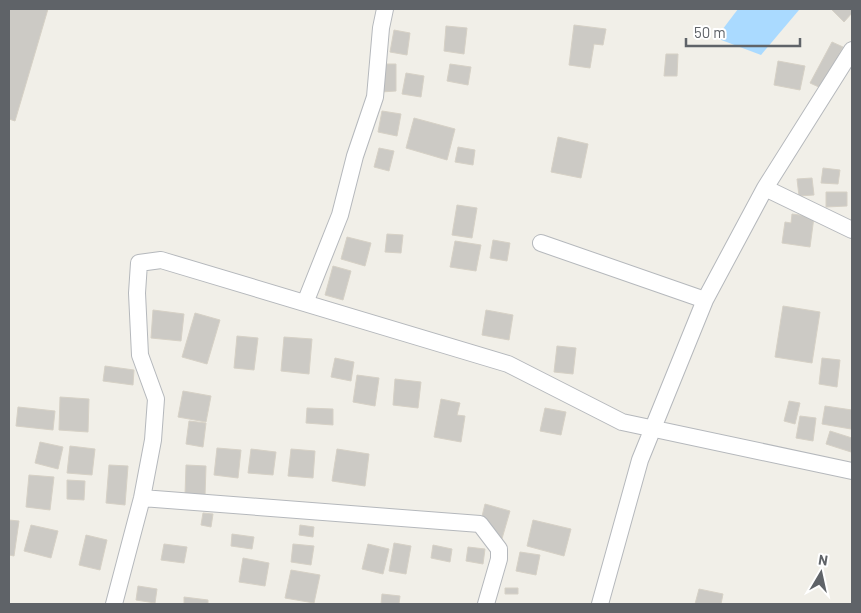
<svg xmlns="http://www.w3.org/2000/svg" width="861" height="613" viewBox="0 0 861 613" font-family="Barlow,sans-serif">
  <style>
    .water { fill: #aadaff }
    .building { fill: #cccac5; stroke: #d6d1c6 }
    .lines { fill: none; stroke-linecap: round; stroke-linejoin: round }
    .street-casing { stroke: #b5b8bc; stroke-width: 18 }
    .street { stroke: #fff; stroke-width: 16 }
  </style>
  <rect width="100%" height="100%" fill="#f1efe8"/>
  <path class="water" d="M 738,9 L 796,9 L 799,10 L 761,55 L 716,38 Z"/>
  <path class="building" d="M 9,9 L 48,9 L 15,121 L 9,119 Z
    M 831,9 L 852,9 L 852,13 L 844,22 Z
    M 574,25 L 606,29 L 603,45 L 594,44 L 590,68 L 569,65 Z
    M 446,26 L 467,28 L 464,54 L 444,51 Z
    M 394,30 L 410,33 L 407,55 L 390,52 Z
    M 832,42 L 843,47 L 821,88 L 810,83 Z
    M 666,54 L 678,54 L 677,76 L 664,76 Z
    M 778,61 L 805,66 L 800,90 L 774,85 Z
    M 381,64 L 396,64 L 396,91 L 381,92 Z
    M 450,64 L 471,67 L 468,85 L 447,81 Z
    M 406,73 L 424,76 L 421,97 L 402,94 Z
    M 382,111 L 401,114 L 397,136 L 378,132 Z
    M 414,118 L 455,129 L 447,160 L 406,148 Z
    M 558,137 L 588,144 L 581,178 L 551,172 Z
    M 458,147 L 475,150 L 473,165 L 455,162 Z
    M 379,148 L 394,151 L 389,171 L 374,167 Z
    M 823,168 L 840,170 L 838,184 L 821,183 Z
    M 812,178 L 814,195 L 799,196 L 797,179 Z
    M 826,192 L 847,192 L 847,206 L 826,207 Z
    M 457,205 L 477,208 L 472,238 L 452,235 Z
    M 792,214 L 814,217 L 810,247 L 782,243 L 785,222 L 791,223 Z
    M 387,234 L 403,235 L 401,253 L 385,252 Z
    M 347,237 L 371,243 L 365,266 L 341,259 Z
    M 493,240 L 510,243 L 507,261 L 490,258 Z
    M 455,241 L 481,245 L 476,271 L 450,267 Z
    M 333,266 L 351,271 L 343,300 L 325,295 Z
    M 783,306 L 820,312 L 812,363 L 775,357 Z
    M 153,310 L 184,314 L 181,341 L 151,338 Z
    M 486,310 L 513,315 L 509,340 L 482,335 Z
    M 195,313 L 220,320 L 207,364 L 182,357 Z
    M 237,336 L 258,338 L 254,370 L 234,368 Z
    M 284,337 L 312,339 L 309,374 L 281,371 Z
    M 557,346 L 576,348 L 573,374 L 554,372 Z
    M 335,358 L 354,362 L 351,381 L 331,377 Z
    M 822,358 L 840,360 L 837,387 L 819,384 Z
    M 105,366 L 134,370 L 133,385 L 103,381 Z
    M 357,375 L 379,378 L 375,406 L 353,402 Z
    M 395,379 L 421,382 L 418,408 L 393,405 Z
    M 183,391 L 211,396 L 206,422 L 178,417 Z
    M 60,397 L 89,399 L 88,432 L 59,430 Z
    M 441,399 L 460,403 L 457,415 L 465,416 L 461,442 L 434,437 Z
    M 789,401 L 800,403 L 795,424 L 784,421 Z
    M 825,406 L 852,410 L 851,429 L 822,424 Z
    M 18,407 L 55,411 L 53,430 L 16,426 Z
    M 307,408 L 333,409 L 333,425 L 306,423 Z
    M 545,408 L 566,412 L 561,435 L 540,431 Z
    M 800,416 L 816,418 L 813,441 L 796,438 Z
    M 189,421 L 206,423 L 203,447 L 186,444 Z
    M 830,431 L 852,438 L 851,452 L 826,444 Z
    M 40,442 L 63,447 L 58,469 L 35,463 Z
    M 70,446 L 95,449 L 92,475 L 67,473 Z
    M 217,448 L 241,450 L 238,478 L 214,475 Z
    M 251,449 L 276,452 L 273,475 L 248,473 Z
    M 291,449 L 315,451 L 313,478 L 288,476 Z
    M 337,449 L 369,454 L 365,486 L 332,481 Z
    M 109,465 L 128,466 L 125,505 L 106,503 Z
    M 186,465 L 206,466 L 205,496 L 185,495 Z
    M 29,475 L 54,477 L 50,510 L 26,507 Z
    M 67,480 L 85,481 L 84,500 L 67,499 Z
    M 485,504 L 510,511 L 499,549 L 478,533 Z
    M 203,513 L 213,514 L 211,527 L 201,525 Z
    M 9,520 L 19,521 L 14,556 L 9,555 Z
    M 533,520 L 571,529 L 564,556 L 527,546 Z
    M 31,525 L 58,531 L 51,558 L 24,551 Z
    M 300,525 L 314,527 L 313,537 L 299,535 Z
    M 232,534 L 254,537 L 252,549 L 231,546 Z
    M 86,535 L 107,540 L 100,570 L 79,565 Z
    M 394,543 L 411,546 L 406,574 L 389,571 Z
    M 164,544 L 187,547 L 184,563 L 161,560 Z
    M 293,544 L 314,546 L 311,565 L 291,562 Z
    M 368,544 L 389,549 L 383,574 L 362,569 Z
    M 433,545 L 452,549 L 450,562 L 431,558 Z
    M 468,547 L 485,549 L 483,564 L 466,561 Z
    M 520,552 L 540,555 L 536,575 L 516,571 Z
    M 243,558 L 269,563 L 265,586 L 239,582 Z
    M 291,570 L 320,575 L 314,603 L 285,598 Z
    M 138,586 L 157,589 L 155,603 L 136,600 Z
    M 505,588 L 518,588 L 518,594 L 505,594 Z
    M 699,589 L 723,594 L 721,604 L 695,604 Z
    M 382,594 L 400,596 L 399,604 L 381,604 Z
    M 184,597 L 208,600 L 208,604 L 184,604 Z"/>
  <g class="lines">
    <defs>
      <path id="street" d="M 765,188 L 852,230
        M 541,243 L 705,300
        M 305,303 L 340,215 L 355,156 L 375,97 L 381,28 L 385,9
        M 142,498 L 480,524 L 499,549 L 499,559 L 486,604
        M 114,604 L 142,498 L 153,440 L 156,399 L 140,355 L 137,293 L 139,263 L 161,260 L 508,364 L 622,422 L 852,471
        M 600,604 L 640,460 L 705,300 L 765,188 L 852,50"/>
    </defs>
    <use href="#street" class="street-casing"/>
    <use href="#street" class="street"/>
  </g>
  <rect width="861" height="613" fill="none" stroke="#5f6368" stroke-width="20"/>
  <g transform="translate(821 573) rotate(9)" stroke="#ffffff" stroke-width="4" paint-order="stroke">
  <path d="M0-4L9 19L0 12L-9 19Z" fill="#5f6368"/>
  <text y="-8" font-size="14" font-weight="bold" text-anchor="middle" fill="#5f6368">N</text>
  </g>
  <path d="M686 38v8h114v-8" fill="none" stroke="#5f6368" stroke-width="2.5"/>
  <text x="694" y="38" font-size="15" fill="#5f6368" stroke="#ffffff" stroke-width="4" paint-order="stroke">50 m</text>
</svg>
